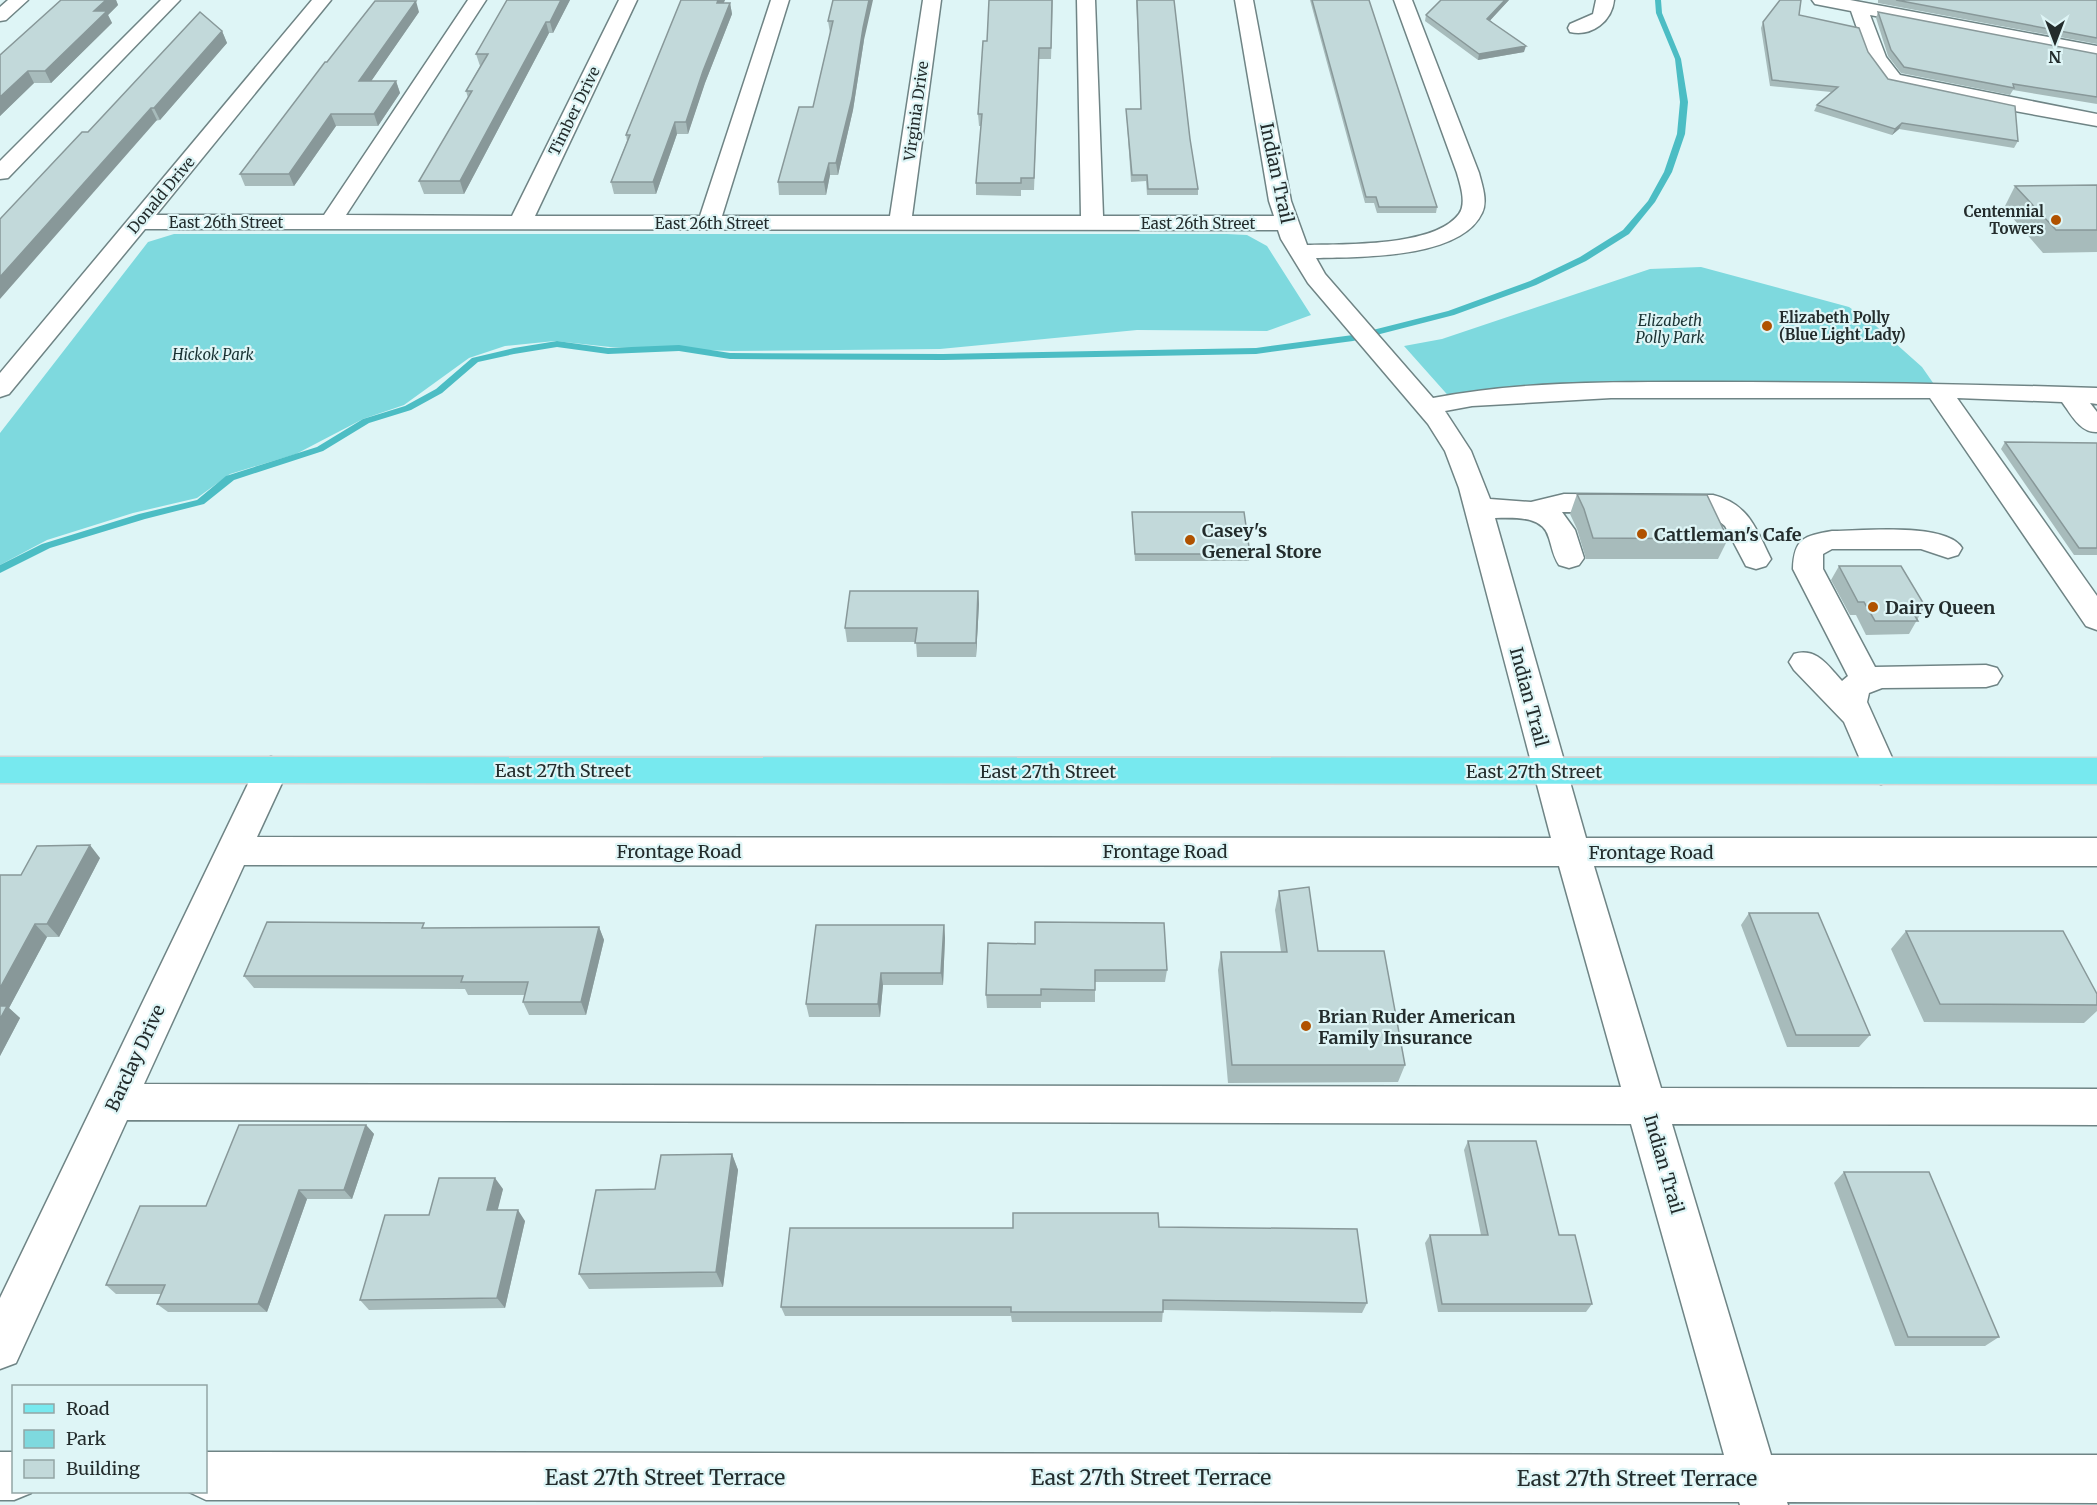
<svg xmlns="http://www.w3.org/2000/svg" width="2097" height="1505" viewBox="0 0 2097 1505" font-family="Merriweather,serif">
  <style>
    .green { fill: #7ed9de }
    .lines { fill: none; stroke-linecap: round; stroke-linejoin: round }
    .stream { fill: #4cbdc4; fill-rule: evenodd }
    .minor-casing { stroke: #6f8485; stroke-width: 3 }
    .major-casing { stroke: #d3d5d5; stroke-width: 3 }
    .minor { fill: #fff; fill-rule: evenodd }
    .major { fill: #77e9ef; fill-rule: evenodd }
    .wall { fill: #a7bbbb }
    .shaded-wall { fill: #889899 }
    .building { fill: #c2d9da; stroke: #889899; stroke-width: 1.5 }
    .poi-dot { fill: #b05200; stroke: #def5f6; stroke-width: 2 }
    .labels { text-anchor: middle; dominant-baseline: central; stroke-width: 4.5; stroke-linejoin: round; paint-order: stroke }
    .far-street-label { font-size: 15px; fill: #232c2c; stroke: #def5f6 }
    .far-poi-label { font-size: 15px; font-weight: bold; fill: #232c2c; stroke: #def5f6; text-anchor: end }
    .far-park-label { font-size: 15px; font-style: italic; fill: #193233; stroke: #def5f6 }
    .street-label { font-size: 18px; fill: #232c2c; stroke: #def5f6 }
    .poi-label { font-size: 18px; font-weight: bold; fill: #232c2c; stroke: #def5f6; text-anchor: start }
    .near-street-label { font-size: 21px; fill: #232c2c; stroke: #def5f6 }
  </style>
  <rect width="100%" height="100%" fill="#def5f6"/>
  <path class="green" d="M 174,234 L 1227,234 L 1247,235 L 1267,246 L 1311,315 L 1267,331 L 1137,330 L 940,349 L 732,351 L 610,347 L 555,341 L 505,346 L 469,358 L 404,405 L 363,419 L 296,454 L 230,474 L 197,498 L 133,513 L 47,540 L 0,565 L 0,433 L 148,242 Z
    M 1701,267 L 1849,307 L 1876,326 L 1922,367 L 1938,390 L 1453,401 L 1404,346 L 1442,339 L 1650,269 Z"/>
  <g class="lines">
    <path class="stream" d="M 1655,0 L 1661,0 L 1662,13 L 1681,59 L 1688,102 L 1685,134 L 1672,172 L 1655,202 L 1629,234 L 1586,261 L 1536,285 L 1454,315 L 1353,341 L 1256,354 L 943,360 L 730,359 L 679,351 L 608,354 L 557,347 L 514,354 L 478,362 L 442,393 L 411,410 L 369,423 L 323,451 L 234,480 L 204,504 L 145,519 L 50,548 L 0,573 L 0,565 L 42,544 L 139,514 L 197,500 L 226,476 L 317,447 L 363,419 L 405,406 L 436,389 L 472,358 L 514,348 L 557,341 L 608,348 L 679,345 L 730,353 L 943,354 L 1256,348 L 1353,335 L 1448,311 L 1530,281 L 1580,257 L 1623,230 L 1648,201 L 1664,172 L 1677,134 L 1680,102 L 1675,59 L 1656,13 Z"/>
    <defs>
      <path id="minor" d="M 8,0 L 28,0 L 6,20 L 0,21 L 0,7 Z
        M 161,0 L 180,0 L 8,178 L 0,179 L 0,161 Z
        M 312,0 L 331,0 L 156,215 L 324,215 L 468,0 L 486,0 L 346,215 L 512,216 L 619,0 L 637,0 L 535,216 L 700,216 L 771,0 L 789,0 L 722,216 L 890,216 L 923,0 L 941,0 L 912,216 L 1081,216 L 1077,0 L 1095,0 L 1103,216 L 1274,216 L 1269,201 L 1235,0 L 1253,0 L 1291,201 L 1307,245 C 1344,244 1435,247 1459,214 C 1467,203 1460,184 1457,173 L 1394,0 L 1412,0 L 1479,173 C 1482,185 1488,201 1482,213 C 1461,259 1359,257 1316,258 L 1325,274 L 1433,398 C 1526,380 1624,382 1719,382 C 1845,382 1971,384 2097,388 L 2097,404 L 2090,403 L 2097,412 L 2097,432 C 2080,433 2071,414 2062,402 L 1957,398 L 2097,596 L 2097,630 L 2086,626 L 1930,398 L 1611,398 L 1472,406 L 1445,411 L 1471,451 L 1490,499 L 1531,502 L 1564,494 L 1713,495 C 1749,504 1756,529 1771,559 L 1766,566 L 1756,569 L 1746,566 L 1725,526 L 1709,513 L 1564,512 L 1562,512 L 1575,530 L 1584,558 L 1579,565 L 1569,568 L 1559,565 C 1553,556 1552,547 1549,538 C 1543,515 1514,518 1495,518 L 1586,838 L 2097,838 L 2097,866 L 1594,866 L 1661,1088 L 2097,1089 L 2097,1125 L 1672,1124 L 1771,1455 L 2097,1455 L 2097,1503 L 1787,1502 L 1788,1505 L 1740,1505 L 1739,1502 L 206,1500 L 189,1492 L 206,1492 L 206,1452 L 1724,1455 L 1631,1124 L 127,1120 L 16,1363 L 0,1369 L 0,1298 L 259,761 L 271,757 L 283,761 L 288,770 L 257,837 L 1551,838 L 1459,488 L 1445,451 L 1428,424 L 1308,283 L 1281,239 L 1278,230 L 145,229 L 9,394 L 0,397 L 0,373 ZM 244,865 L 1559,866 L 1621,1087 L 144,1084 Z
        M 1596,0 L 1614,0 C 1612,21 1592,37 1570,32 L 1568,28 L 1570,24 L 1593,14 Z
        M 1812,0 L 1850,0 L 2097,46 L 2097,58 L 1870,15 L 1886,57 L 1900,75 L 2097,114 L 2097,126 L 1993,107 L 1886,83 L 1867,57 L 1851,11 L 1815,4 Z
        M 1832,531 C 1862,531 1946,522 1962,548 L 1958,555 L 1948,558 L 1921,549 L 1832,549 L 1823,554 L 1823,569 L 1875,667 L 1986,665 L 1997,668 L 2002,676 L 1997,684 L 1986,687 L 1882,688 L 1869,693 L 1867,702 L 1898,771 L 1893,780 L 1881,784 L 1869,780 L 1844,722 L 1794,670 L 1789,662 L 1794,654 C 1817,647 1828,666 1842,681 L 1848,676 L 1793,569 C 1794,538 1804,536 1832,531 Z
        M 0,1452 L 14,1452 L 14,1492 L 31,1493 L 14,1500 L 0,1500 Z"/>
      <path id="major" d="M 0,757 L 2097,758 L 2097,784 L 0,783 Z"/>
    </defs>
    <use href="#minor" class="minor-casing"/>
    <use href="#major" class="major-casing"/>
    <use href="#minor" class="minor"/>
    <use href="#major" class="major"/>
  </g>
  <path class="wall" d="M 61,0 L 116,0 L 118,5 L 108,15 L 112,23 L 51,83 L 34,83 L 0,116 L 0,55 Z
    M 507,0 L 570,0 L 553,33 L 549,33 L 464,194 L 424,194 L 419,181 L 468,98 L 466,91 L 480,66 L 476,54 Z
    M 681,0 L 725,0 L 723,3 L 730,3 L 732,14 L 705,83 L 688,134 L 677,134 L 656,194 L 614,194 L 611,182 L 627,141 L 626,135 Z
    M 833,0 L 864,40 L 853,110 L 838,175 L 830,175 L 826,195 L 779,195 L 778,182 L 813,107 L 830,33 L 828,21 Z
    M 989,0 L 1067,0 L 1053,0 L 1051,59 L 1039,59 L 1034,190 L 1021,190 L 1021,196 L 976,195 L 976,183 L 981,126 L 979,126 L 978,114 L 987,41 Z
    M 1136,0 L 1174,0 L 1190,139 L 1198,189 L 1198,195 L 1147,195 L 1146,181 L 1131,182 L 1126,109 L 1141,109 Z
    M 1310,0 L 1369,0 L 1437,207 L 1436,213 L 1377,213 L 1374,203 L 1365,203 Z
    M 1441,0 L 1509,0 L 1490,20 L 1524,52 L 1478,60 L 1425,21 L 1426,15 Z
    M 1878,0 L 2097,0 L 2097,44 L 1878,3 Z
    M 419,12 L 371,81 L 396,81 L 400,93 L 378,126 L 336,126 L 294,186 L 245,186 L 240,174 L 327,62 Z
    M 1878,12 L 2097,54 L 2097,104 L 2013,90 L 2010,95 L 1901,73 L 1888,56 L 1876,18 Z
    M 1799,15 L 1868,52 L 1888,79 L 2018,141 L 2014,148 L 1899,129 L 1892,135 L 1814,111 L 1817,105 L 1831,92 L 1770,86 L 1761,28 L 1763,22 Z
    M 222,31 L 227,43 L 160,120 L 88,132 Z
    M 2097,185 L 2097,252 L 2043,253 L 2004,208 L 2015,186 Z
    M 2005,442 L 2097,443 L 2097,555 L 2074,555 L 2001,449 Z
    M 1577,494 L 1728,539 L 1718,559 L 1586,559 L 1577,529 L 1570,514 Z
    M 1132,512 L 1250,554 L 1249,561 L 1135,561 Z
    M 1839,566 L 1925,606 L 1909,634 L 1866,635 L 1856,615 L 1850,615 L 1831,580 Z
    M 978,591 L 979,604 L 976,657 L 917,657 L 916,642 L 847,642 L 845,628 Z
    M 100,858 L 59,937 L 47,937 L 9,1008 L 20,1018 L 0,1056 L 0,875 L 21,875 Z
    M 1279,891 L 1318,951 L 1405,1065 L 1398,1082 L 1228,1083 L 1218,970 L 1221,952 L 1281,952 L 1275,910 Z
    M 1749,913 L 1870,1035 L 1859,1047 L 1787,1047 L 1741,925 Z
    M 944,925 L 945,938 L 943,985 L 883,985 L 880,1017 L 809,1017 L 806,1004 Z
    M 599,927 L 604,940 L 586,1015 L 529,1015 L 523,1002 L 525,995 L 468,995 L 465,989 L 254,988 L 244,976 L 427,928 Z
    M 1906,931 L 2097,994 L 2097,1011 L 2084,1023 L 1924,1022 L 1891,949 Z
    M 988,943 L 1167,970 L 1165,982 L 1095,982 L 1095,1002 L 1041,1002 L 1041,1008 L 987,1008 L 986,995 Z
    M 366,1125 L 374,1134 L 352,1199 L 307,1199 L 267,1312 L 168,1312 L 157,1304 L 161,1294 L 116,1294 L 106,1285 L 206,1206 Z
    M 1468,1141 L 1559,1235 L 1592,1304 L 1586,1312 L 1438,1312 L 1425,1243 L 1430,1235 L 1481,1235 L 1464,1150 Z
    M 732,1154 L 738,1170 L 723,1287 L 589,1289 L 579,1274 L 655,1189 Z
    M 1844,1172 L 1999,1337 L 1985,1346 L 1895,1346 L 1834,1183 Z
    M 503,1189 L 497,1210 L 525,1221 L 505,1308 L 369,1310 L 360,1300 L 429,1215 Z
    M 1159,1227 L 1367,1303 L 1362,1313 L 1163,1310 L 1162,1322 L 1012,1322 L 1011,1316 L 785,1316 L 781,1307 Z"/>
  <path class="shaded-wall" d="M 106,0 L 116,0 L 118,5 L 108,15 L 112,23 L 51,83 L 45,71 L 94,11 Z
    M 561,0 L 570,0 L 553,33 L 550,22 Z
    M 718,0 L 725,0 L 719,14 L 717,3 Z
    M 869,0 L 873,0 L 864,40 L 853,110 L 838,175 L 836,163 L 863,28 Z
    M 1505,0 L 1509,0 L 1486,25 L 1487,19 Z
    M 416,1 L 419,12 L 363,93 L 359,81 Z
    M 730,3 L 732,14 L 705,83 L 688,134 L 686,122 L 703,71 Z
    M 546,22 L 549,33 L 464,194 L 460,181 Z
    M 222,31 L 227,43 L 160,120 L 154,108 Z
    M 1526,46 L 1524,52 L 1478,60 L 1479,54 Z
    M 28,71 L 34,83 L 0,116 L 0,97 Z
    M 396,81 L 400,93 L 378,126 L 374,114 Z
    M 151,108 L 157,120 L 0,299 L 0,277 Z
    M 331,114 L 336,126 L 294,186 L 289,174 Z
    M 675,122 L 677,134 L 656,194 L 653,182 Z
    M 1902,123 L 1899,129 L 1892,135 L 1895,129 Z
    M 829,163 L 830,175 L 826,195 L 824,182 Z
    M 978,591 L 979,604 L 976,657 L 976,643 Z
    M 90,845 L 100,858 L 59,937 L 47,924 Z
    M 35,924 L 47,937 L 9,1008 L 20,1018 L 0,1056 L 0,988 Z
    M 944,925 L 945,938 L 943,985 L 941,973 Z
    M 599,927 L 604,940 L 586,1015 L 581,1002 Z
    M 881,973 L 883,985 L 880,1017 L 878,1004 Z
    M 366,1125 L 374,1134 L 352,1199 L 344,1190 Z
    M 732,1154 L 738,1170 L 723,1287 L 716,1272 Z
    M 495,1178 L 503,1189 L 495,1221 L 487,1210 Z
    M 299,1190 L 307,1199 L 267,1312 L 258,1304 Z
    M 518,1210 L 525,1221 L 505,1308 L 497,1298 Z"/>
  <path class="building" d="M 61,0 L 106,0 L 94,11 L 107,11 L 45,71 L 28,71 L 0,97 L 0,55 Z
    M 507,0 L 561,0 L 550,22 L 546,22 L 460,181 L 419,181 L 472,91 L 466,91 L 488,54 L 476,54 Z
    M 681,0 L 718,0 L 717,3 L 730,3 L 703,71 L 686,122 L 675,122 L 653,182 L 611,182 L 630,135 L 626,135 Z
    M 833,0 L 869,0 L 863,28 L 852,98 L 836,163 L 829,163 L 824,182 L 778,182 L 799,107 L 813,107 L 833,21 L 828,21 Z
    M 989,0 L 1052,0 L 1051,48 L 1039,48 L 1034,178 L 1021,178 L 1021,183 L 976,183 L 982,114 L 978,114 L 983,41 L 987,41 Z
    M 1137,0 L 1174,0 L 1190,139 L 1198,189 L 1148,189 L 1147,175 L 1132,175 L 1126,109 L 1141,109 Z
    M 1312,0 L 1369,0 L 1437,207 L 1379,207 L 1376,197 L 1366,197 Z
    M 1441,0 L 1505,0 L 1487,19 L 1526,46 L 1479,54 L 1426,15 Z
    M 1780,0 L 1801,0 L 1799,15 L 1859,28 L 1868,52 L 1888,79 L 2015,106 L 2018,141 L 1902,123 L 1895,129 L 1817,105 L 1838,87 L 1772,80 L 1763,22 Z
    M 1896,0 L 2097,0 L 2097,38 Z
    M 375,1 L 416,1 L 359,81 L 396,81 L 374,114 L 331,114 L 289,174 L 240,174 L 325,62 L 327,62 Z
    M 200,12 L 222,31 L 154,108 L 151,108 L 0,277 L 0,219 L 82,132 L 88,132 Z
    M 1878,12 L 2097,54 L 2097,97 L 2013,84 L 2014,88 L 1904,67 L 1891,50 Z
    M 2097,185 L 2097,230 L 2056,230 L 2015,186 Z
    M 2005,442 L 2097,443 L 2097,548 L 2079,548 Z
    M 1577,494 L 1707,495 L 1728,539 L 1593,538 L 1584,509 Z
    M 1132,512 L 1244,512 L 1250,554 L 1135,554 Z
    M 1839,566 L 1901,566 L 1925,606 L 1909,606 L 1918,621 L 1875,621 L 1864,602 L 1858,602 Z
    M 850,591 L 978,591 L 976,643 L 915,643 L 917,628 L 845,628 Z
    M 90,845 L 47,924 L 35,924 L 0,988 L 0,875 L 21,875 L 37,846 Z
    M 1309,887 L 1318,951 L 1384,951 L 1405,1065 L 1232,1065 L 1221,952 L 1287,952 L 1279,891 Z
    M 1749,913 L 1818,913 L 1870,1035 L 1796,1035 Z
    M 267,922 L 424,923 L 422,928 L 599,927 L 581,1002 L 523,1002 L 528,982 L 461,982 L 463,976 L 244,976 Z
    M 1035,922 L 1164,923 L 1167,970 L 1095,970 L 1095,990 L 1041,989 L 1041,995 L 986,995 L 988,943 L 1035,944 Z
    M 816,925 L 944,925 L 941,973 L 881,973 L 878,1004 L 806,1004 Z
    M 1906,931 L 2063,931 L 2097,994 L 2097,1005 L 1940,1004 Z
    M 0,1006 L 7,1006 L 0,1019 Z
    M 239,1125 L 366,1125 L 344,1190 L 299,1190 L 258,1304 L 157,1304 L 165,1285 L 106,1285 L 140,1206 L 206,1206 Z
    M 1468,1141 L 1536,1141 L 1559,1235 L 1575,1235 L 1592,1304 L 1442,1304 L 1430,1235 L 1488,1235 Z
    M 732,1154 L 716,1272 L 579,1274 L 596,1190 L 655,1189 L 661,1155 Z
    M 1844,1172 L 1929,1172 L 1999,1337 L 1908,1337 Z
    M 439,1178 L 495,1178 L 487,1210 L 518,1210 L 497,1298 L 360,1300 L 385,1215 L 429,1215 Z
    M 1013,1213 L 1158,1213 L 1159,1227 L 1357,1229 L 1367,1303 L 1163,1300 L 1163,1312 L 1011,1312 L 1011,1307 L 781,1307 L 790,1228 L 1013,1228 Z"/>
  <g class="poi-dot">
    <circle cx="2056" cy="220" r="6"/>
    <circle cx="1767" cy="326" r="6"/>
    <circle cx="1642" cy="534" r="6"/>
    <circle cx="1190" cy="540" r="6"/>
    <circle cx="1873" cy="607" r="6"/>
    <circle cx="1306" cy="1026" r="6"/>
  </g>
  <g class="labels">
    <g class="far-street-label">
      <text transform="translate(574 111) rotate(-64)">Timber Drive</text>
      <text transform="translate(916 111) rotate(-82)">Virginia Drive</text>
      <text transform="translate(161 195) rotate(-50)">Donald Drive</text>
      <text x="226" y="222">East 26th Street</text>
      <text x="712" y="223">East 26th Street</text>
      <text x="1198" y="223">East 26th Street</text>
    </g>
    <g class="far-poi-label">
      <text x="2044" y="211">Centennial<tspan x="2044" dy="17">Towers</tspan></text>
      <text x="1779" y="317" text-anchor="start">Elizabeth Polly<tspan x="1779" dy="17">(Blue Light Lady)</tspan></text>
    </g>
    <g class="far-park-label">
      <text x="1670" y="320">Elizabeth<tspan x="1670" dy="17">Polly Park</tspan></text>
      <text x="213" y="354">Hickok Park</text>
    </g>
    <g class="street-label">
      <text transform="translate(1277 173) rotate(78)">Indian Trail</text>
      <text transform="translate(1529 697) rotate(75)">Indian Trail</text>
      <text x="563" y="770">East 27th Street</text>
      <text x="1048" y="771">East 27th Street</text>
      <text x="1534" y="771">East 27th Street</text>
      <text x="679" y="851">Frontage Road</text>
      <text x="1165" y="851">Frontage Road</text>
      <text x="1651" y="852">Frontage Road</text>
      <text transform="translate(135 1058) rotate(-65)">Barclay Drive</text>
      <text transform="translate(1664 1164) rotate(74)">Indian Trail</text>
    </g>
    <g class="poi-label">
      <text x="1202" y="530">Casey's<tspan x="1202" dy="21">General Store</tspan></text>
      <text x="1654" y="534">Cattleman's Cafe</text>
      <text x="1885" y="607">Dairy Queen</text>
      <text x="1318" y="1016">Brian Ruder American<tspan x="1318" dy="21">Family Insurance</tspan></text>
    </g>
    <g class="near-street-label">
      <text x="665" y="1477">East 27th Street Terrace</text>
      <text x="1151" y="1477">East 27th Street Terrace</text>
      <text x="1637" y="1478">East 27th Street Terrace</text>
    </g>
  </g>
  <rect x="12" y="1385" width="195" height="108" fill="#def5f6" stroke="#93a5a5" stroke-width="1.5"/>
  <rect x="24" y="1404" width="30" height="9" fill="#77e9ef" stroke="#93a5a5" stroke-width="1.5"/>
  <text x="66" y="1415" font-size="18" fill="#232c2c">Road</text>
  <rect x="24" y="1430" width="30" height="18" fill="#7ed9de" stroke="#93a5a5" stroke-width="1.5"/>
  <text x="66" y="1445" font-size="18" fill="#232c2c">Park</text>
  <rect x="24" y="1460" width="30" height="18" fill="#c2d9da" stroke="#93a5a5" stroke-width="1.5"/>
  <text x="66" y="1475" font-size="18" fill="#232c2c">Building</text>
  <g transform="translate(2055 42) rotate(180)" stroke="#def5f6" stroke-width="4.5" paint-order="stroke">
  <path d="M0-4.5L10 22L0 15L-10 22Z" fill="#232c2c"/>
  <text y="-9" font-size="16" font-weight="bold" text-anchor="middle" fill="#232c2c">N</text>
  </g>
</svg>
